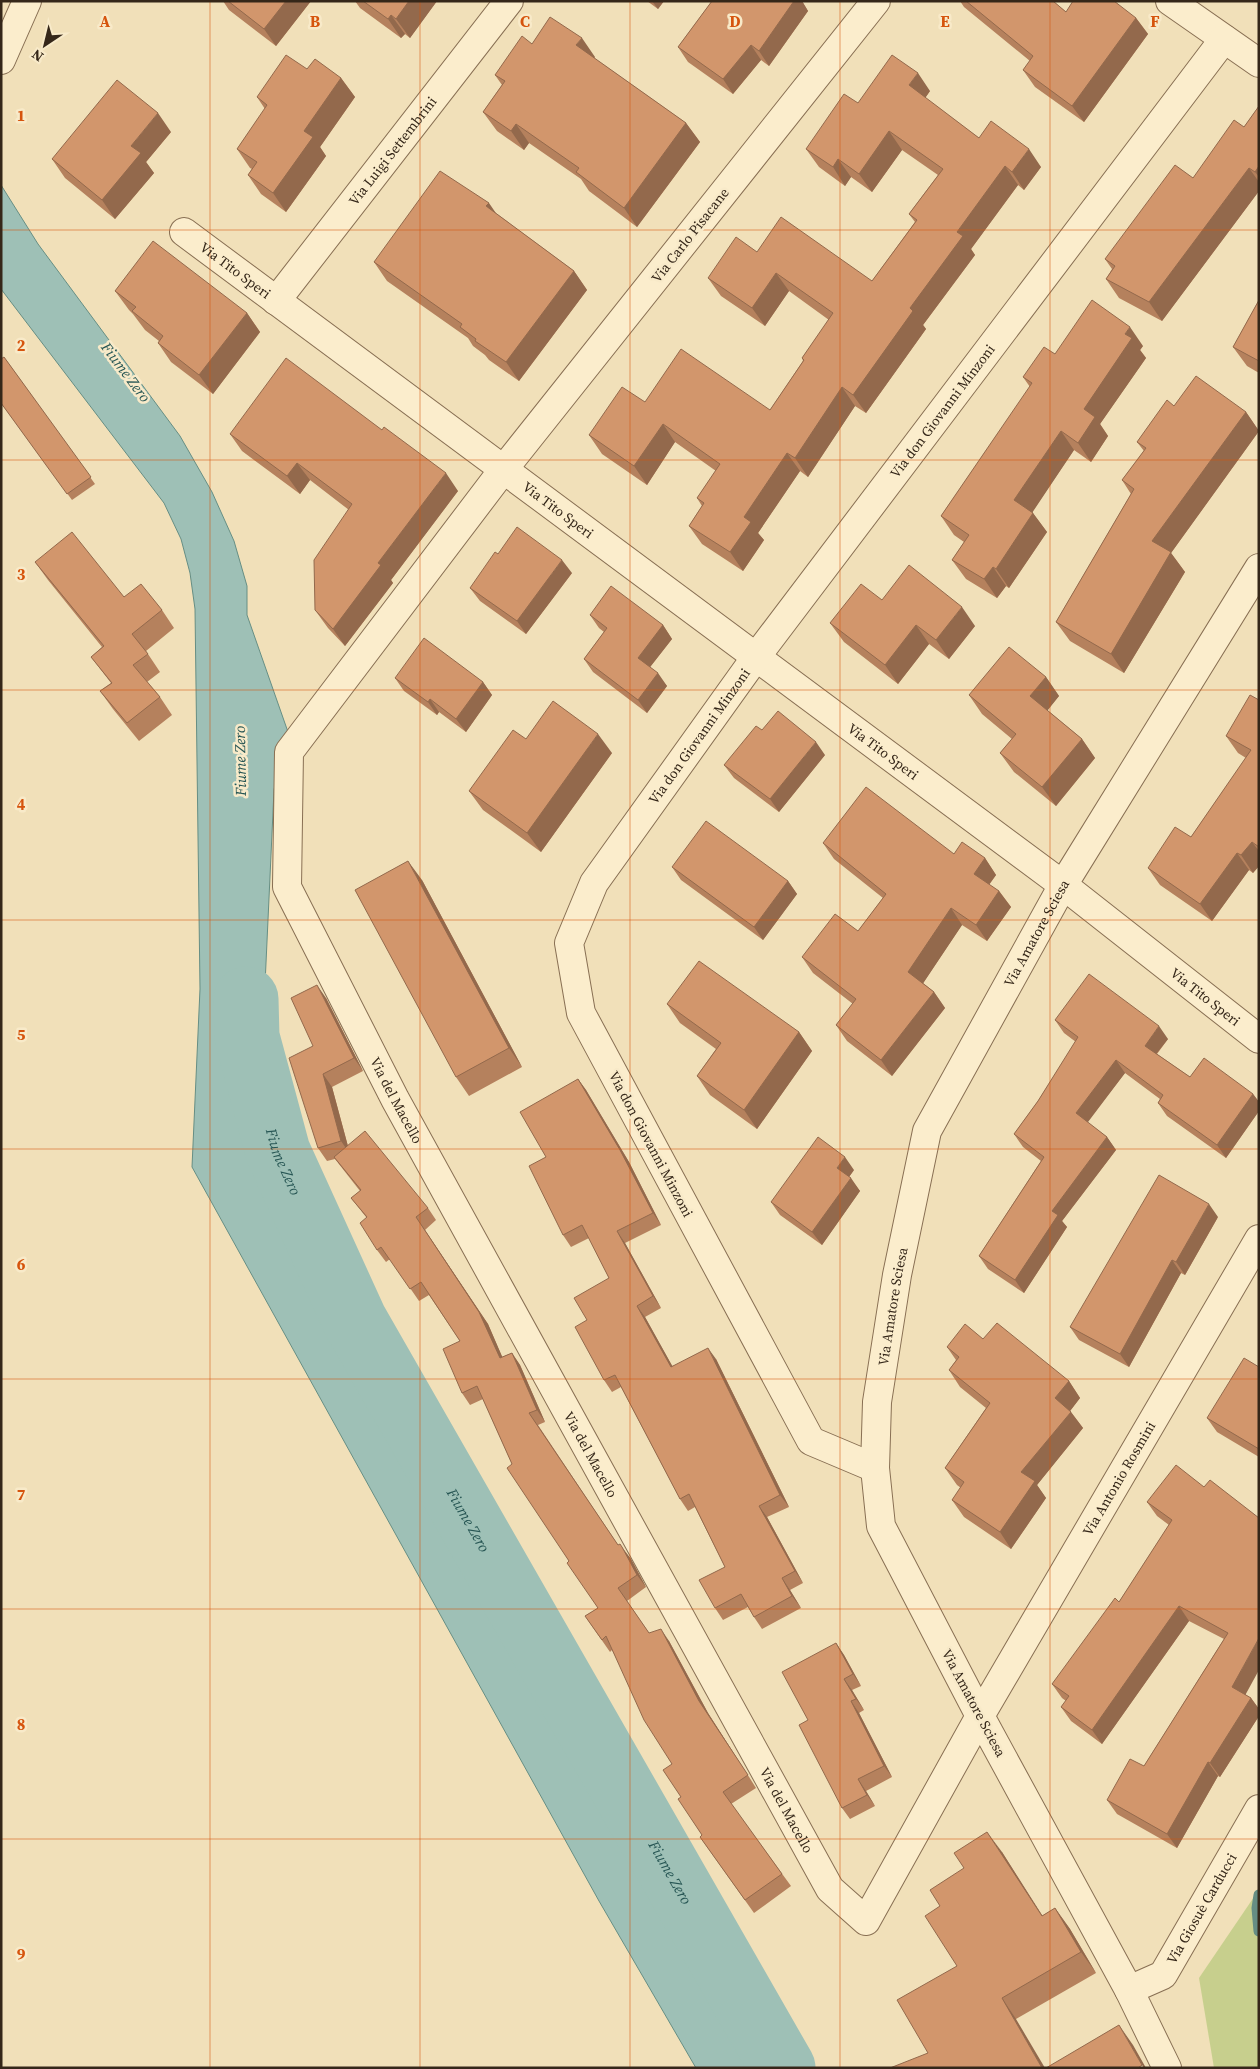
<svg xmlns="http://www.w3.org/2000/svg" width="1260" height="2069" viewBox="0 0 1260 2069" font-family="'Source Serif 4',serif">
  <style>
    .green { fill: #c7cf8d }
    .water { fill: #9ec0b6; stroke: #668e84 }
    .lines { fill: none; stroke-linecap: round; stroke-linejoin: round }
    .stream { stroke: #668e84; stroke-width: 11 }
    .river { stroke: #9ec0b6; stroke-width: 65 }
    .street-casing { stroke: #886f53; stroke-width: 30 }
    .street { stroke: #fbedcc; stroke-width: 28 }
    .wall { fill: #b5815d }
    .shaded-wall { fill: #93694c }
    .building { fill: #d2966c; stroke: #93694c }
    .grid { fill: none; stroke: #d6540d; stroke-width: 1; stroke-opacity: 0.55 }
    .labels { text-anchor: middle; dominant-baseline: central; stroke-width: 5; stroke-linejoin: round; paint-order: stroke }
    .street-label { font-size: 14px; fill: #352719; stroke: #f8eac9 }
    .water-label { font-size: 15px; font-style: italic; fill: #275654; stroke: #f8eac9 }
    .grid-label { font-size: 16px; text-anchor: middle; font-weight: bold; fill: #d6540d; stroke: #f8eac9; stroke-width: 5; stroke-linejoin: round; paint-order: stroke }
  </style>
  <rect width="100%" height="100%" fill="#f1e0b9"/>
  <path class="green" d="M 1256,1894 L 1259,1896 L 1259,2068 L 1214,2068 L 1199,1978 Z"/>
  <path class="water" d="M 1,185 L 38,244 L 180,436 L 212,492 L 234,541 L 247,586 L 247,615 L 288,732 L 283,745 L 274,790 L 258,1136 L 623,1805 L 785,2068 L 696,2068 L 599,1901 L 192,1167 L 200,989 L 195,609 L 190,573 L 181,539 L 164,503 L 1,289 Z"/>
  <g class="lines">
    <path class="stream" d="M 1259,1895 L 1257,1908 L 1259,1931"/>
    <path class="river" id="s1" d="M 246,999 L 247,1037 L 278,1152 L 355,1321 L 783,2068"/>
    <defs>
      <g id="street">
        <path id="s2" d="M 876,1 L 503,470 L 289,752 L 287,887 L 395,1099 L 830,1889 L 866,1921 L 980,1716 L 1259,1239"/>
        <path d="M 1170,1 L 1259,63"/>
        <path d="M 1,60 L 27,1"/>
        <path id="s3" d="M 184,232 L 1063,885 L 1259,1039"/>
        <path id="s4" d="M 276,301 L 509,1"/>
        <path id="s5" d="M 875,1468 L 811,1441 L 581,1013 L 569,943 L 594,883 L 756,657 L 1224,39"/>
        <path id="s6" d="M 1129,1990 L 1163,1975 L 1259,1809"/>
        <path id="s7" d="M 1167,2068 L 1129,1990 L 980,1716 L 881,1526 L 875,1468 L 877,1402 L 897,1275 L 927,1131 L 1063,885 L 1259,568"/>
      </g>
    </defs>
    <use href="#street" class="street-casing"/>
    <use href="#street" class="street"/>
  </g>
  <path class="wall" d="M 223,1 L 311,1 L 276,46 L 229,10 Z
    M 355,1 L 437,1 L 410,38 L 405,34 L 401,38 L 360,8 Z
    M 647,1 L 664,1 L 658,9 Z
    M 712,1 L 802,1 L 808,11 L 769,66 L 761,60 L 733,94 L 688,62 L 678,47 Z
    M 960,1 L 1053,1 L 1066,12 L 1136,18 L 1148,34 L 1084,122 L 1035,87 L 1023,70 L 1030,61 L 964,7 Z
    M 532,44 L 595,57 L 594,58 L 686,123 L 700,142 L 637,227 L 589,191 L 581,179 L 529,143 L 524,150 L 497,131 L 483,112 L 502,85 L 495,75 Z
    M 307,69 L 341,78 L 355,97 L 320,147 L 326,156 L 286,212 L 261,194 L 248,175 L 252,169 L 250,168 L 237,149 L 265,109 L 257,97 Z
    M 930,91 L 925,98 L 979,138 L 1041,167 L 1024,190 L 1018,185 L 971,249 L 975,255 L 923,325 L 926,329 L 866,413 L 855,406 L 808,477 L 800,471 L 758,533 L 764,540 L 743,571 L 702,544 L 689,526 L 702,506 L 697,498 L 716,471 L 675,442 L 647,485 L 602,454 L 589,435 L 645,402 L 770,410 L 803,361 L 802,358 L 829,320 L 789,291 L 765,326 L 721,296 L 708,278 L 757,252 L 872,281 L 915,222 L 909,214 L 938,175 L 902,150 L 872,192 L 851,177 L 845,186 L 819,167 L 806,149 L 858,103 Z
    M 1259,106 L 1259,191 L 1162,321 L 1119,298 L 1106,279 L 1112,269 L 1105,259 L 1193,178 L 1244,127 Z
    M 171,132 L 146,162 L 154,173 L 115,219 L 65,178 L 52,159 Z
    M 497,214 L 574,271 L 587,290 L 519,381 L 489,360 L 485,355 L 473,346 L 468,338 L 387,281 L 374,262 Z
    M 115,291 L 247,313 L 260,332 L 213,394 L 171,362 L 158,343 L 159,341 L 145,330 L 133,314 L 129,310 Z
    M 1259,300 L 1259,373 L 1247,366 L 1233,347 Z
    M 1143,346 L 1140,350 L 1146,358 L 1100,424 L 1108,436 L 1091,462 L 1074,450 L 1032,512 L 1047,532 L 1009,588 L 1006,586 L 997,598 L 966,579 L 952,560 L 964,542 L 954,535 L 941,516 L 1030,387 L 1023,377 L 1055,354 Z
    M 4,357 L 95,484 L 72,500 L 1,403 Z
    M 1174,406 L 1246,412 L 1259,431 L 1171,553 L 1185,572 L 1124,673 L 1070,641 L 1056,622 L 1131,494 L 1122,480 L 1144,451 L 1137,442 Z
    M 230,434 L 458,491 L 391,580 L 393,583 L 345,646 L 328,628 L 315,610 L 349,510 L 310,480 L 300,494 L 242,451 Z
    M 35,562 L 124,597 L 162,610 L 174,628 L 146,651 L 160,672 L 147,682 L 160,697 L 172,715 L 139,741 L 113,709 L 100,691 L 111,683 L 91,657 L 102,647 L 48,580 Z
    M 572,573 L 526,634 L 480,601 L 470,588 Z
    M 882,600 L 975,626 L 949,659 L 929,644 L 898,684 L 844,642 L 830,623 Z
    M 590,615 L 663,625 L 672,639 L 650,667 L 667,686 L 647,713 L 593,672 L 584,659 L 604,632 L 599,628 Z
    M 1046,677 L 1059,696 L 1047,710 L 1082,739 L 1095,758 L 1056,806 L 1014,772 L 1000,753 L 1012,739 L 982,714 L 969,695 Z
    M 395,678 L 483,682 L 492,695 L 466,732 L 439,712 L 437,715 L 404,691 Z
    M 1259,700 L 1259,866 L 1253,873 L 1249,870 L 1212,921 L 1160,885 L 1148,868 L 1191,837 L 1246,758 L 1238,753 L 1226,736 Z
    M 526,739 L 612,753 L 541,852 L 483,810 L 469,791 Z
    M 825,755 L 779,812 L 734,778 L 724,765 Z
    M 823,843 L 954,854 L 985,858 L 996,875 L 989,885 L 999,891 L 1011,907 L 987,941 L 962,925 L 923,983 L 934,992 L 945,1008 L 892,1076 L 847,1041 L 836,1025 L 853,1004 L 813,973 L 802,957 L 858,931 L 883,898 L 834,859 Z
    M 672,867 L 788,881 L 797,894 L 763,940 L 681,880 Z
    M 422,880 L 522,1067 L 469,1096 L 456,1077 Z
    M 326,998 L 363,1071 L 332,1087 L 348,1146 L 428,1208 L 436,1220 L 425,1230 L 488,1324 L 502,1357 L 512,1353 L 520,1365 L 545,1422 L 538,1425 L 618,1545 L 631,1559 L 646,1587 L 627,1601 L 649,1633 L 669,1641 L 708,1713 L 756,1788 L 731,1804 L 791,1886 L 754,1913 L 700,1837 L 702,1835 L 681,1797 L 672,1764 L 612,1650 L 610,1652 L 585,1616 L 598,1608 L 569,1561 L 512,1464 L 483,1399 L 470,1405 L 462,1393 L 460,1341 L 429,1295 L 419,1301 L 390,1259 L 386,1262 L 377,1250 L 366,1217 L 351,1198 L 360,1191 L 335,1159 L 327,1161 L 318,1148 L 313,1046 Z
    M 667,1004 L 799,1032 L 812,1051 L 757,1129 L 710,1095 L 697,1076 L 716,1049 L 680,1023 Z
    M 1055,1020 L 1168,1039 L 1157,1054 L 1190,1077 L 1253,1094 L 1259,1102 L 1259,1111 L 1226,1158 L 1167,1116 L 1158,1103 L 1160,1099 L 1125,1073 L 1087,1122 L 1107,1137 L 1116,1150 L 1062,1221 L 1067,1227 L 1024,1293 L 988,1269 L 979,1256 L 1041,1161 L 1023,1147 L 1014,1134 L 1038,1101 L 1076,1042 L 1064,1033 Z
    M 578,1079 L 586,1090 L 629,1162 L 661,1225 L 625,1243 L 661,1308 L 645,1317 L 672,1366 L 716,1359 L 789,1507 L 767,1517 L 803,1583 L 790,1590 L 801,1608 L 762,1629 L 754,1617 L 748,1607 L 723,1620 L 715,1608 L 725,1567 L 695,1507 L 688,1511 L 680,1499 L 621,1387 L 612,1392 L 604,1380 L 587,1320 L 609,1278 L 589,1238 L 571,1247 L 563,1235 L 546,1157 Z
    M 854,1170 L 849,1177 L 860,1191 L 822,1245 L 780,1215 L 771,1202 Z
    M 1218,1217 L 1185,1275 L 1181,1273 L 1129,1367 L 1079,1340 L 1070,1327 Z
    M 983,1339 L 1069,1381 L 1080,1398 L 1070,1411 L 1083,1428 L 1037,1485 L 1046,1498 L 1011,1549 L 964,1517 L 952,1500 L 961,1488 L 957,1485 L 945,1468 L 986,1408 L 960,1387 L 949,1370 L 956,1360 L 947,1347 Z
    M 1259,1367 L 1259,1457 L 1217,1432 L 1207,1418 Z
    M 1204,1487 L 1246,1695 L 1251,1698 L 1259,1709 L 1259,1716 L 1220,1777 L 1218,1776 L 1177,1848 L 1117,1814 L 1107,1800 L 1144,1766 L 1224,1639 L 1189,1621 L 1102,1744 L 1071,1721 L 1061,1707 L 1066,1701 L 1062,1698 L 1052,1684 L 1119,1602 L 1169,1525 L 1157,1516 L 1147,1502 Z
    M 836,1643 L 844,1655 L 861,1686 L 852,1690 L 864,1710 L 859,1713 L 892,1777 L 866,1791 L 875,1806 L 850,1819 L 842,1808 L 808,1720 Z
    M 1002,1852 L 1042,1916 L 1055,1908 L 1070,1929 L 1096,1973 L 1016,2019 L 928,2053 L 957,1966 L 940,1906 Z"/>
  <path class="shaded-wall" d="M 286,1 L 311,1 L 276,46 L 264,29 Z
    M 409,1 L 437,1 L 410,38 L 396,19 Z
    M 652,1 L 664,1 L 658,9 Z
    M 794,1 L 802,1 L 808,11 L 769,66 L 759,51 Z
    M 391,15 L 405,34 L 401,38 L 388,19 Z
    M 1136,18 L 1148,34 L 1084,122 L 1072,106 Z
    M 582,38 L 595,57 L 590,64 L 576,45 Z
    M 751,45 L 761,60 L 733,94 L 723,79 Z
    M 918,73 L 930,91 L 921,104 L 909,85 Z
    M 341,78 L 355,97 L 320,147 L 326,156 L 286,212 L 273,193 L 304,131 Z
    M 158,113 L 171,132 L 146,162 L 154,173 L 115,219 L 102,200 L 131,146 Z
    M 686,123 L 700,142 L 637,227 L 624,208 Z
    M 516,124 L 529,143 L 524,150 L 511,131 Z
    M 889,131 L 902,150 L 872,192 L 859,174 Z
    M 1029,149 L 1041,167 L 1024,190 L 1012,172 Z
    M 838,159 L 851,177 L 845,186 L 833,167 Z
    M 1005,166 L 1018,185 L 971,249 L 975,255 L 923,325 L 926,329 L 866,413 L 853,395 L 910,308 L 957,232 Z
    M 1259,166 L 1259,177 L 1255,172 Z
    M 1249,168 L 1259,182 L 1259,191 L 1162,321 L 1149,302 Z
    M 489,203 L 502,222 L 486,206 Z
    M 574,271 L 587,290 L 519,381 L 506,362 Z
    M 776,273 L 789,291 L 765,326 L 752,308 Z
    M 247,313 L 260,332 L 213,394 L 199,375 Z
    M 1130,327 L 1143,346 L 1140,350 L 1146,358 L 1100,424 L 1108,436 L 1091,462 L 1078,443 L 1084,409 L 1125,334 Z
    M 842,387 L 855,406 L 808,477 L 795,458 Z
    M 1246,412 L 1259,431 L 1171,553 L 1185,572 L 1124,673 L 1111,654 L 1152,541 Z
    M 663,424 L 675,442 L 647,485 L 634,466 Z
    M 1061,431 L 1074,450 L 1028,519 L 1014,500 Z
    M 787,453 L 800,471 L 758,533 L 764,540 L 743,571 L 730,552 L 744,517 Z
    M 297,463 L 310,480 L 300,494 L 287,476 Z
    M 446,473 L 458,491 L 391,580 L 393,583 L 345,646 L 333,629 L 378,563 Z
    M 1033,513 L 1047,532 L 1009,588 L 996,569 Z
    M 562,560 L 572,573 L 526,634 L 517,621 Z
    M 993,567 L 1006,586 L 997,598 L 984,579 Z
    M 962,607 L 975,626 L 949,659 L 936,640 Z
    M 663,625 L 672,639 L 647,671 L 638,658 Z
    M 916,625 L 929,644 L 898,684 L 885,665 Z
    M 658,673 L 667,686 L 647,713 L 638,700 Z
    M 1046,677 L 1059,696 L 1044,715 L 1030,696 Z
    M 483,682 L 492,695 L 466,732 L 456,719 Z
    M 430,699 L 439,712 L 437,715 L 428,702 Z
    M 598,734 L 612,753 L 541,852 L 527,833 Z
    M 1082,739 L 1095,758 L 1056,806 L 1042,787 Z
    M 816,742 L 825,755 L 779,812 L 770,799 Z
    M 1252,842 L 1259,851 L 1259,866 L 1253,873 L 1241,855 Z
    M 1237,853 L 1249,870 L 1212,921 L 1200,904 Z
    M 985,858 L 996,875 L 985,890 L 974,874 Z
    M 408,861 L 422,880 L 522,1067 L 509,1048 Z
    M 788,881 L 797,894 L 763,940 L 754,927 Z
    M 999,891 L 1011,907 L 987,941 L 976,925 Z
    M 951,908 L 962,925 L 920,988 L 908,972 Z
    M 317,985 L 326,998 L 363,1071 L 354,1058 Z
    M 934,992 L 945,1008 L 892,1076 L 881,1060 Z
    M 1159,1026 L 1168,1039 L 1153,1058 L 1145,1046 Z
    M 799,1032 L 812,1051 L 757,1129 L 744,1110 Z
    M 1116,1060 L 1125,1073 L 1085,1126 L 1076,1113 Z
    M 323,1074 L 332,1087 L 350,1154 L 341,1141 Z
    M 578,1079 L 586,1090 L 629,1162 L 661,1225 L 653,1213 Z
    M 1253,1094 L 1259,1102 L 1259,1111 L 1226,1158 L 1217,1145 Z
    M 1107,1137 L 1116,1150 L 1062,1221 L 1067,1227 L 1024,1293 L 1015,1280 L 1052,1211 Z
    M 845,1157 L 854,1170 L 846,1181 L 837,1168 Z
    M 851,1178 L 860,1191 L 822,1245 L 812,1232 Z
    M 1209,1204 L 1218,1217 L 1185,1275 L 1176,1262 Z
    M 416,1217 L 488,1324 L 508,1370 L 500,1358 Z
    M 617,1231 L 625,1243 L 661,1308 L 653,1296 Z
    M 1172,1260 L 1181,1273 L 1129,1367 L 1120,1354 Z
    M 637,1306 L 645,1317 L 679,1378 L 671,1367 Z
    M 708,1348 L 716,1359 L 789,1507 L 780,1495 Z
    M 512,1353 L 520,1365 L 545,1422 L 537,1410 Z
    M 1069,1381 L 1080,1398 L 1067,1415 L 1055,1398 Z
    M 1071,1412 L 1083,1428 L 1037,1485 L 1046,1498 L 1011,1549 L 1000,1532 L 1021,1472 Z
    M 759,1506 L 767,1517 L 803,1583 L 795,1571 Z
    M 622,1547 L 631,1559 L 646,1587 L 637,1575 Z
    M 782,1578 L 790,1590 L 801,1608 L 792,1596 Z
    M 1179,1606 L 1189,1621 L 1102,1744 L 1092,1730 Z
    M 661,1629 L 669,1641 L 708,1713 L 756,1788 L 699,1701 Z
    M 1259,1638 L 1259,1670 L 1242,1701 L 1232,1687 Z
    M 836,1643 L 844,1655 L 861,1686 L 853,1674 Z
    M 844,1679 L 852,1690 L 864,1710 L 856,1699 Z
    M 1251,1698 L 1259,1709 L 1259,1716 L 1220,1777 L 1210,1763 Z
    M 851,1701 L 859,1713 L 892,1777 L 884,1766 Z
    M 1208,1762 L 1218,1776 L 1177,1848 L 1167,1834 Z
    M 858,1779 L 866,1791 L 875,1806 L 867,1795 Z
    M 987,1832 L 1002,1852 L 1056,1937 L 1042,1916 Z
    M 1055,1908 L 1070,1929 L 1096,1973 L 1081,1952 Z
    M 1002,1998 L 1016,2019 L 1045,2068 L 1042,2068 Z
    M 1119,2025 L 1133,2045 L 1146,2068 L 1144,2068 L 1142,2065 Z"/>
  <path class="building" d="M 228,1 L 286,1 L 264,29 Z
    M 363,1 L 409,1 L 396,19 L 391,15 L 388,19 Z
    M 712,1 L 794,1 L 759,51 L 751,45 L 723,79 L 678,47 Z
    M 966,1 L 1053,1 L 1066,12 L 1073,1 L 1114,1 L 1136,18 L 1072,106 L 1023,70 L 1033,56 Z
    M 550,17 L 582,38 L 576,45 L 686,123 L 624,208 L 576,172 L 579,168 L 516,124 L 511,131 L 483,112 L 505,81 L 495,75 L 522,36 L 532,44 Z
    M 286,55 L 307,69 L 315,59 L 341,78 L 304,131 L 313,137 L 273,193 L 248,175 L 257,162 L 237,149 L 267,105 L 257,97 Z
    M 892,55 L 918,73 L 909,85 L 979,138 L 991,121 L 1029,149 L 1012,172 L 1005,166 L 957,232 L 963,236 L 910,308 L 913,311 L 853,395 L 842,387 L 795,458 L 787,453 L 744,517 L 751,522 L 730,552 L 689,526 L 704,503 L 697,498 L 720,464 L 663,424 L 634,466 L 589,435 L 622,387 L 645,402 L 681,349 L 770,410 L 804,360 L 802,358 L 833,313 L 776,273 L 752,308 L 708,278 L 736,237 L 757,252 L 781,217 L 872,281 L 917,220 L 909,214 L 943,169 L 889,131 L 859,174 L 838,159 L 833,167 L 806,149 L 844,94 L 858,103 Z
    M 117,80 L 158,113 L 131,146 L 141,153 L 102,200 L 52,159 Z
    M 1259,106 L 1259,166 L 1255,172 L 1249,168 L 1149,302 L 1106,279 L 1115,266 L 1105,259 L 1175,165 L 1193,178 L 1234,120 L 1244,127 Z
    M 440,171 L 489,203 L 486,206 L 574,271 L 506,362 L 475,341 L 476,339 L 460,327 L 462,324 L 374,262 Z
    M 153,241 L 247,313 L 199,375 L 158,343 L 163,336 L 132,311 L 136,307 L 115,291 Z
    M 1092,300 L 1130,327 L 1125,334 L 1132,338 L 1084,409 L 1095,417 L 1078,443 L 1061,431 L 1014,500 L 1033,513 L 996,569 L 993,567 L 984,579 L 952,560 L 969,535 L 941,516 L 1032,383 L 1023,377 L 1044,347 L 1055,354 Z
    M 1259,300 L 1259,361 L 1233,347 Z
    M 4,357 L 91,477 L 67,494 L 1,403 L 1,359 Z
    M 286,358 L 382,430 L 384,427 L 446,473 L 378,563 L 381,565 L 333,629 L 315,610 L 314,560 L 352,504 L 297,463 L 287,476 L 230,434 Z
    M 1196,376 L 1246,412 L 1152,541 L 1171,552 L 1111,654 L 1056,622 L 1134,489 L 1122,480 L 1146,448 L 1137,442 L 1167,400 L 1174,406 Z
    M 517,527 L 562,560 L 517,621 L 470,588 L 495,552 L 498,554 Z
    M 72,532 L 124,597 L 141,584 L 162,610 L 132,634 L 148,654 L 133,665 L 160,697 L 127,723 L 100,691 L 112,683 L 91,657 L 104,646 L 35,562 Z
    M 909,565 L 962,607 L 936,640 L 916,625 L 885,665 L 830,623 L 861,584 L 882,600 Z
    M 611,586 L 663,625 L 638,658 L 658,673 L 638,700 L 584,659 L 607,628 L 590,615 Z
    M 424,638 L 483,682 L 456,719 L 430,699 L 428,702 L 395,678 Z
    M 1009,647 L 1046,677 L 1030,696 L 1082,739 L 1042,787 L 1000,753 L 1016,734 L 969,695 Z
    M 1250,695 L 1259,700 L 1259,847 L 1252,842 L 1241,855 L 1237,853 L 1200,904 L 1148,868 L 1175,827 L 1191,837 L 1251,750 L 1226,736 Z
    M 553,701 L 598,734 L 527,833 L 469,791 L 513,730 L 526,739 Z
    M 778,711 L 816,742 L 770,799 L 724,765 L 756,726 L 762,730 Z
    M 866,787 L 954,854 L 962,842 L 985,858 L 974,874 L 999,891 L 976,925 L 951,908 L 908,972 L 934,992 L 881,1060 L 836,1025 L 856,999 L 802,957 L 835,914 L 858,931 L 886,894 L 823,843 Z
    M 706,821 L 788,881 L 754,927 L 672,867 Z
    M 408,861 L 509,1048 L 456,1077 L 355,890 Z
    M 699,961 L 799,1032 L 744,1110 L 697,1076 L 721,1043 L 667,1004 Z
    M 1089,974 L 1159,1026 L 1145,1046 L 1190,1077 L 1204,1058 L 1253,1094 L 1217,1145 L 1158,1103 L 1163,1095 L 1116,1060 L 1076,1113 L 1107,1137 L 1052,1211 L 1058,1215 L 1015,1280 L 979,1256 L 1044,1157 L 1014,1134 L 1038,1101 L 1078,1037 L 1055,1020 Z
    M 317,985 L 354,1058 L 323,1074 L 341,1141 L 318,1148 L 289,1058 L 313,1046 L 291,998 Z
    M 578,1079 L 620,1150 L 653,1213 L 617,1231 L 653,1296 L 637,1306 L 671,1367 L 708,1348 L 780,1495 L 759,1506 L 795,1571 L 782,1578 L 792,1596 L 754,1617 L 741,1594 L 715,1608 L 699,1580 L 725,1567 L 689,1494 L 680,1499 L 615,1375 L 604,1380 L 575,1327 L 587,1320 L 574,1298 L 609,1278 L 582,1225 L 563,1235 L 529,1166 L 546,1157 L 520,1112 Z
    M 365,1131 L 428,1208 L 416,1217 L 479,1312 L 500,1358 L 512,1353 L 537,1410 L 529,1413 L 618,1545 L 620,1544 L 622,1547 L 637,1575 L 618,1588 L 649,1633 L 661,1629 L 699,1701 L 748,1775 L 723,1792 L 782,1874 L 745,1900 L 700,1837 L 702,1835 L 678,1799 L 681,1797 L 663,1770 L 672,1764 L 644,1720 L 606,1636 L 602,1640 L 585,1616 L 598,1608 L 567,1563 L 569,1561 L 507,1468 L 512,1464 L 477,1386 L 462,1393 L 443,1349 L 460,1341 L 421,1282 L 410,1289 L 381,1247 L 377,1250 L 360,1223 L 367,1217 L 351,1198 L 361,1190 L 334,1157 Z
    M 818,1137 L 845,1157 L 837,1168 L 851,1178 L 812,1232 L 771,1202 Z
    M 1159,1175 L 1209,1204 L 1176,1262 L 1172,1260 L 1120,1354 L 1070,1327 Z
    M 997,1323 L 1069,1381 L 1055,1398 L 1071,1412 L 1021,1472 L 1035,1481 L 1000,1532 L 952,1500 L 964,1482 L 945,1468 L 990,1403 L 949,1370 L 959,1357 L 947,1347 L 965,1324 L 983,1339 Z
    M 1244,1358 L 1259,1367 L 1259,1449 L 1207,1418 Z
    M 1176,1465 L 1204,1487 L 1210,1480 L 1259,1518 L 1259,1638 L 1232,1687 L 1251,1698 L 1210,1763 L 1208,1762 L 1167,1834 L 1107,1800 L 1130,1759 L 1144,1766 L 1228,1633 L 1179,1606 L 1092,1730 L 1061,1707 L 1069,1696 L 1052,1684 L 1115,1598 L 1119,1602 L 1172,1520 L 1147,1502 Z
    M 836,1643 L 853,1674 L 844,1679 L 856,1699 L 851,1701 L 884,1766 L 858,1779 L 867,1795 L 842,1808 L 799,1725 L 808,1720 L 782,1672 Z
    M 987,1832 L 1042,1916 L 1055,1908 L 1081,1952 L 1002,1998 L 1042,2068 L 890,2068 L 928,2053 L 897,2000 L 957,1966 L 925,1916 L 940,1906 L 930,1890 L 964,1868 L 954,1853 Z
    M 1119,2025 L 1142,2065 L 1138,2068 L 1046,2068 Z"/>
  <path class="grid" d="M 210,1 L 210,2068M 420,1 L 420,2068M 630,1 L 630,2068M 840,1 L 840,2068M 1050,1 L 1050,2068M 1,230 L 1259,230M 1,460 L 1259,460M 1,690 L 1259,690M 1,920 L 1259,920M 1,1149 L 1259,1149M 1,1379 L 1259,1379M 1,1609 L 1259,1609M 1,1839 L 1259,1839"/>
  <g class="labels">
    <g class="street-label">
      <text stroke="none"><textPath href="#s4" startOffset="190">Via Luigi Settembrini</textPath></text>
      <text transform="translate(690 235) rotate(-52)">Via Carlo Pisacane</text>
      <text stroke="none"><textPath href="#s3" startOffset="64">Via Tito Speri</textPath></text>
      <text stroke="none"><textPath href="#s5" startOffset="1278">Via don Giovanni Minzoni</textPath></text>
      <text stroke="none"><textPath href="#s3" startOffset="466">Via Tito Speri</textPath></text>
      <text stroke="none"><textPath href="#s5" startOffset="872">Via don Giovanni Minzoni</textPath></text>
      <text stroke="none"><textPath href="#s3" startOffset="871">Via Tito Speri</textPath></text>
      <text stroke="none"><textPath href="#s7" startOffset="1239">Via Amatore Sciesa</textPath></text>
      <text stroke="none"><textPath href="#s3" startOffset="1276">Via Tito Speri</textPath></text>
      <text stroke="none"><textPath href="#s2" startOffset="1328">Via del Macello</textPath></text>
      <text transform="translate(651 1144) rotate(62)">Via don Giovanni Minzoni</text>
      <text stroke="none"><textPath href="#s7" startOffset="834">Via Amatore Sciesa</textPath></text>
      <text stroke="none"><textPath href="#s2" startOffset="1732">Via del Macello</textPath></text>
      <text stroke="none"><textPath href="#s2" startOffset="2786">Via Antonio Rosmini</textPath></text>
      <text transform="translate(974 1703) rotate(62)">Via Amatore Sciesa</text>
      <text stroke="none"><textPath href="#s2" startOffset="2138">Via del Macello</textPath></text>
      <text stroke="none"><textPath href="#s6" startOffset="114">Via Giosuè Carducci</textPath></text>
    </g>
    <g class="water-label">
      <text transform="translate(126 372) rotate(53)">Fiume Zero</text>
      <text transform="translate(240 761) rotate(-91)">Fiume Zero</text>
      <text stroke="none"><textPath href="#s1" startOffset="168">Fiume Zero</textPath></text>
      <text stroke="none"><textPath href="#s1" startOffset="572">Fiume Zero</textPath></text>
      <text stroke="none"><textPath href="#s1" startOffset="978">Fiume Zero</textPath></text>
    </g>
  </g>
  <g class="grid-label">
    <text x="105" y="27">A</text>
    <text x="315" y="27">B</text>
    <text x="525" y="27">C</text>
    <text x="735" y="27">D</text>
    <text x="945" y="27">E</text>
    <text x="1155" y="27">F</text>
    <text x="21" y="121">1</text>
    <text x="21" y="351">2</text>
    <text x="21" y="580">3</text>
    <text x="21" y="810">4</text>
    <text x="21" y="1040">5</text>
    <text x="21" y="1270">6</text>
    <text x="21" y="1500">7</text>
    <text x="21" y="1730">8</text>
    <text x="21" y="1960">9</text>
  </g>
  <rect width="1260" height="2069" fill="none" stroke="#352719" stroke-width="5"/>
  <g transform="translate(45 45) rotate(215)" stroke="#f8eac9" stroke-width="4" paint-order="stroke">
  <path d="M0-4L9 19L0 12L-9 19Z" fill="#352719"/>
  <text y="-8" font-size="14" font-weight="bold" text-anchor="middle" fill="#352719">N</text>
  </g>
</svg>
